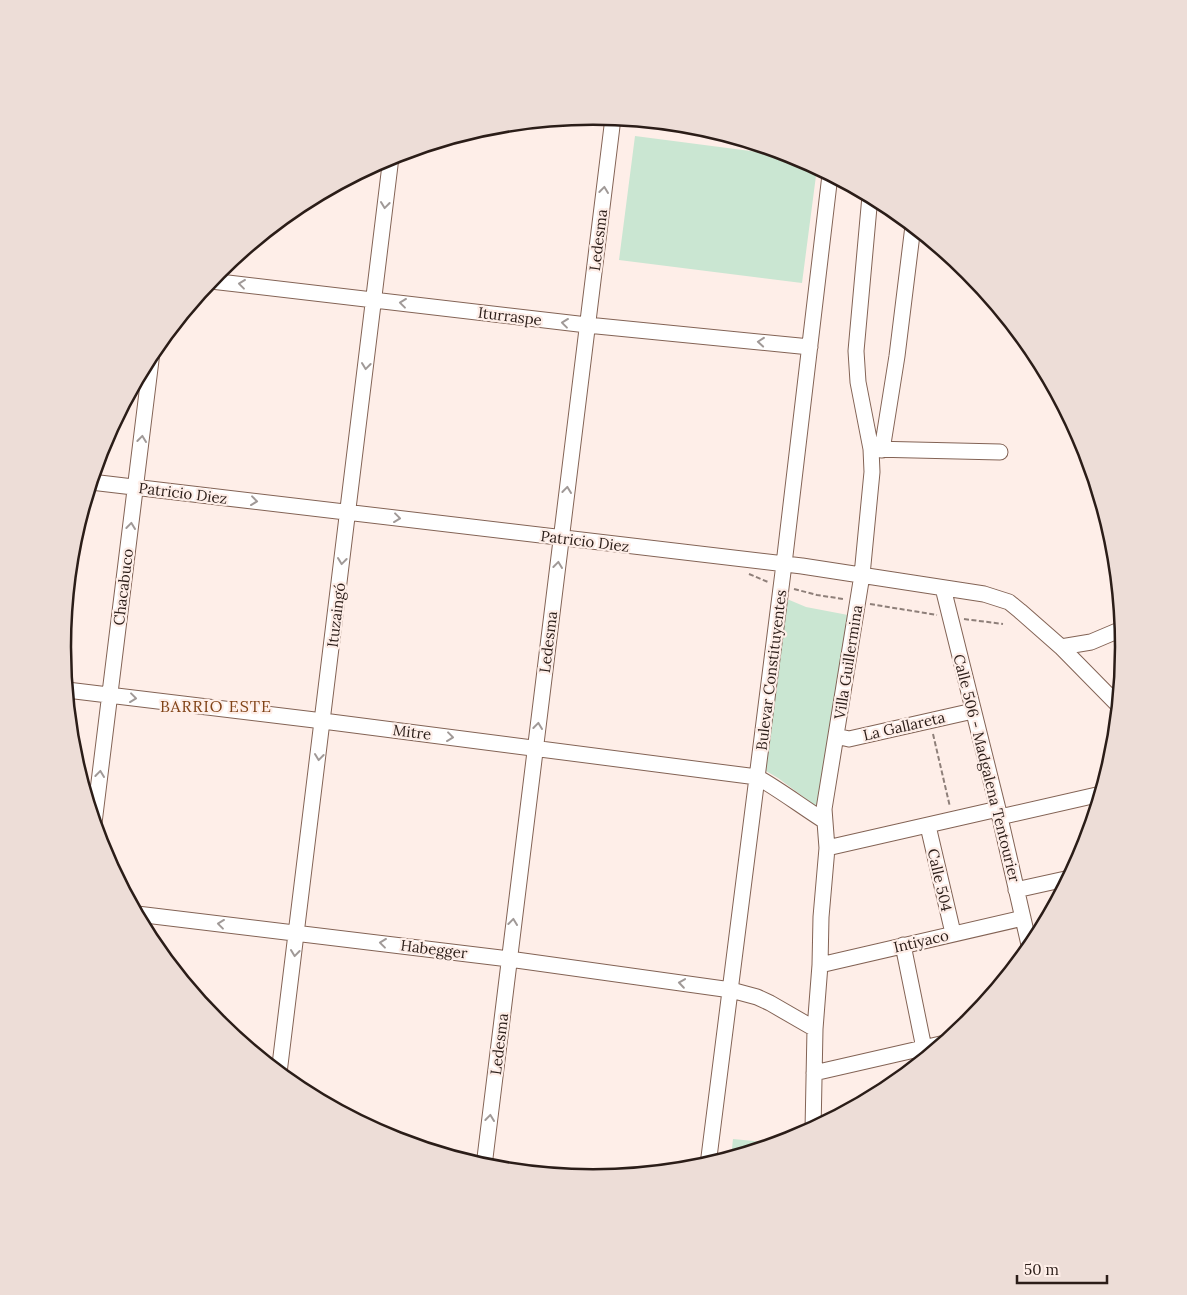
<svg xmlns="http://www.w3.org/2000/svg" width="1187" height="1295" viewBox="0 0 1187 1295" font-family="Lora,serif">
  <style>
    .green { fill: #cae6d2 }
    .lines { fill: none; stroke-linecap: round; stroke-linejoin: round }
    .minor-casing { stroke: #836355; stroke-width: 17 }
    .path { stroke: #8e7f79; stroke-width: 2; stroke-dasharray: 5 2.5; stroke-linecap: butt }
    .minor { stroke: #fff; stroke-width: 15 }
    .oneway { stroke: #a09997 }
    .labels { text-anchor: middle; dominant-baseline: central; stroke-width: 4.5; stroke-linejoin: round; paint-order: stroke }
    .street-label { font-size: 15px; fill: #2b1d18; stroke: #feeee8 }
    .neighbourhood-label { font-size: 16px; letter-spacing: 1px; fill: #804317; stroke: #feeee8 }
    .rim { fill: none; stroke: #2b1d18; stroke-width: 2.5 }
  </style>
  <rect width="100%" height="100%" fill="#feeee8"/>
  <path class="green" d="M 635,136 L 797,157 L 817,168 L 802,283 L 619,260 Z
    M 787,599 L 806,607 L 848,615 L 821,807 L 817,807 L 778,778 L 766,771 Z
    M 733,1139 L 764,1142 L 763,1148 L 731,1158 Z"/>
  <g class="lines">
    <defs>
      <path id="minor" d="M 211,281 L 587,325 L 810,347
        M 872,449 L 1000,452
        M 882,450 L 897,356 L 913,226
        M 91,482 L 802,566 L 984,594 L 1009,602 L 1020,611 L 1061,647 L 1119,706
        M 943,588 L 998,809 L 1030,949
        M 1061,647 L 1091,642 L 1117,631 L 1123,630
        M 67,690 L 323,721 L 757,777 C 780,790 801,806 823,820
        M 836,736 L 849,739 L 973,711
        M 1000,817 L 1101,794
        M 94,823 L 152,352
        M 928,826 L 953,933
        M 827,848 L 998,809
        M 1016,890 L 1070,878
        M 137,914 L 509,959 L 731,990 L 757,997 L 770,1003 L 815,1029
        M 903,945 L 926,1058
        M 820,965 L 1023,918
        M 279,1073 L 391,157
        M 814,1073 L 945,1043
        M 813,1130 L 815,1029 L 820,965 L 821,917 L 827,848 L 824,809 L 862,575 L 872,472 L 871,449 L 858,382 L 856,351 L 870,196
        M 708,1165 L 784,564 L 830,175
        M 484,1166 L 613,118"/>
    </defs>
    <use href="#minor" class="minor-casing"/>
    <path class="path" d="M 749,574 L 768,582
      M 794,589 L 817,595 L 843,599
      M 870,604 L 937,615
      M 964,619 L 1003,624
      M 933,734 L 950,807"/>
    <use href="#minor" class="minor"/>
  </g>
  <defs><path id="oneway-chevron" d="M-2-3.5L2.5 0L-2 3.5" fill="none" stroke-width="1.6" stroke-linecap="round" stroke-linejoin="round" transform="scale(1.25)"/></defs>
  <g class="oneway">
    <use href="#oneway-chevron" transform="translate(604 190) rotate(-83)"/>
    <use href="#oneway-chevron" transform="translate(385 205) rotate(97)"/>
    <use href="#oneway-chevron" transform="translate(242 284) rotate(-173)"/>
    <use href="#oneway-chevron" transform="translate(403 303) rotate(-173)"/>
    <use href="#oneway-chevron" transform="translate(565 323) rotate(-173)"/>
    <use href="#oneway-chevron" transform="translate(761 342) rotate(-175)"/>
    <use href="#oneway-chevron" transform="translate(366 366) rotate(97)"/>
    <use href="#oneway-chevron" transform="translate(142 439) rotate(-83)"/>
    <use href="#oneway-chevron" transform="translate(567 490) rotate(-83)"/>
    <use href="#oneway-chevron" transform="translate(254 501) rotate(7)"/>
    <use href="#oneway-chevron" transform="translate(397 518) rotate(7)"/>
    <use href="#oneway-chevron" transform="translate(131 526) rotate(-83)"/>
    <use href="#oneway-chevron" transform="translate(342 561) rotate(97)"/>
    <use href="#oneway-chevron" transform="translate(558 565) rotate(-83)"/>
    <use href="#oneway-chevron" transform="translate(133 698) rotate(7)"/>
    <use href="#oneway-chevron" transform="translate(538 726) rotate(-83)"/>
    <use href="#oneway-chevron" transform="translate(450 737) rotate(7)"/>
    <use href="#oneway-chevron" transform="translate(319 757) rotate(97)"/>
    <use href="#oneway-chevron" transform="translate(100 774) rotate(-83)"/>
    <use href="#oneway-chevron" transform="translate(513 922) rotate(-83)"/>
    <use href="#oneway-chevron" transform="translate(221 924) rotate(-173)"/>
    <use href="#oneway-chevron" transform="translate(383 943) rotate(-173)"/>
    <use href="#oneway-chevron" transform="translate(295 953) rotate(97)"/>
    <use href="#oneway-chevron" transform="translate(682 983) rotate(-172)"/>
    <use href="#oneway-chevron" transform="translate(490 1118) rotate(-83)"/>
  </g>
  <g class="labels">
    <g class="street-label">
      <text transform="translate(598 240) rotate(-83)">Ledesma</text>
      <text transform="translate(510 316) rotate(7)">Iturraspe</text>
      <text transform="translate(183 493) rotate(7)">Patricio Diez</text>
      <text transform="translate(585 541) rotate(7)">Patricio Diez</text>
      <text transform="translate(123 587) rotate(-83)">Chacabuco</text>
      <text transform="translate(336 615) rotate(-83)">Ituzaingó</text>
      <text transform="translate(548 642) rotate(-83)">Ledesma</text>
      <text transform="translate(848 662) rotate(-81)">Villa Guillermina</text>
      <text transform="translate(771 670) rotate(-83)">Bulevar Constituyentes</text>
      <text transform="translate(904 726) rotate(-13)">La Gallareta</text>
      <text transform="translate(412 732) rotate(7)">Mitre</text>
      <text transform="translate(987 768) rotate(76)">Calle 506 - Madgalena Tentourier</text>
      <text transform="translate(940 880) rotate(77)">Calle 504</text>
      <text transform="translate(921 941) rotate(-13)">Intiyaco</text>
      <text transform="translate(434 949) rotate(7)">Habegger</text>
      <text transform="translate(499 1044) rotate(-83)">Ledesma</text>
    </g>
    <g class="neighbourhood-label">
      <text x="216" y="706">BARRIO ESTE</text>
    </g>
  </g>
  <path d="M0 0H1187V1295H0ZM71 647a522 522 0 1 1 1044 0a522 522 0 1 1-1044 0Z" fill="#edddd7" fill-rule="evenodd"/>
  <path class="rim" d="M71 647a522 522 0 1 1 1044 0a522 522 0 1 1-1044 0Z"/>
  <path d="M1017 1275v8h90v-8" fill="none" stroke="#2b1d18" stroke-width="2.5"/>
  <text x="1024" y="1275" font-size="15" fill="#2b1d18" stroke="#feeee8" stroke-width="4" paint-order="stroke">50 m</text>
</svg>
